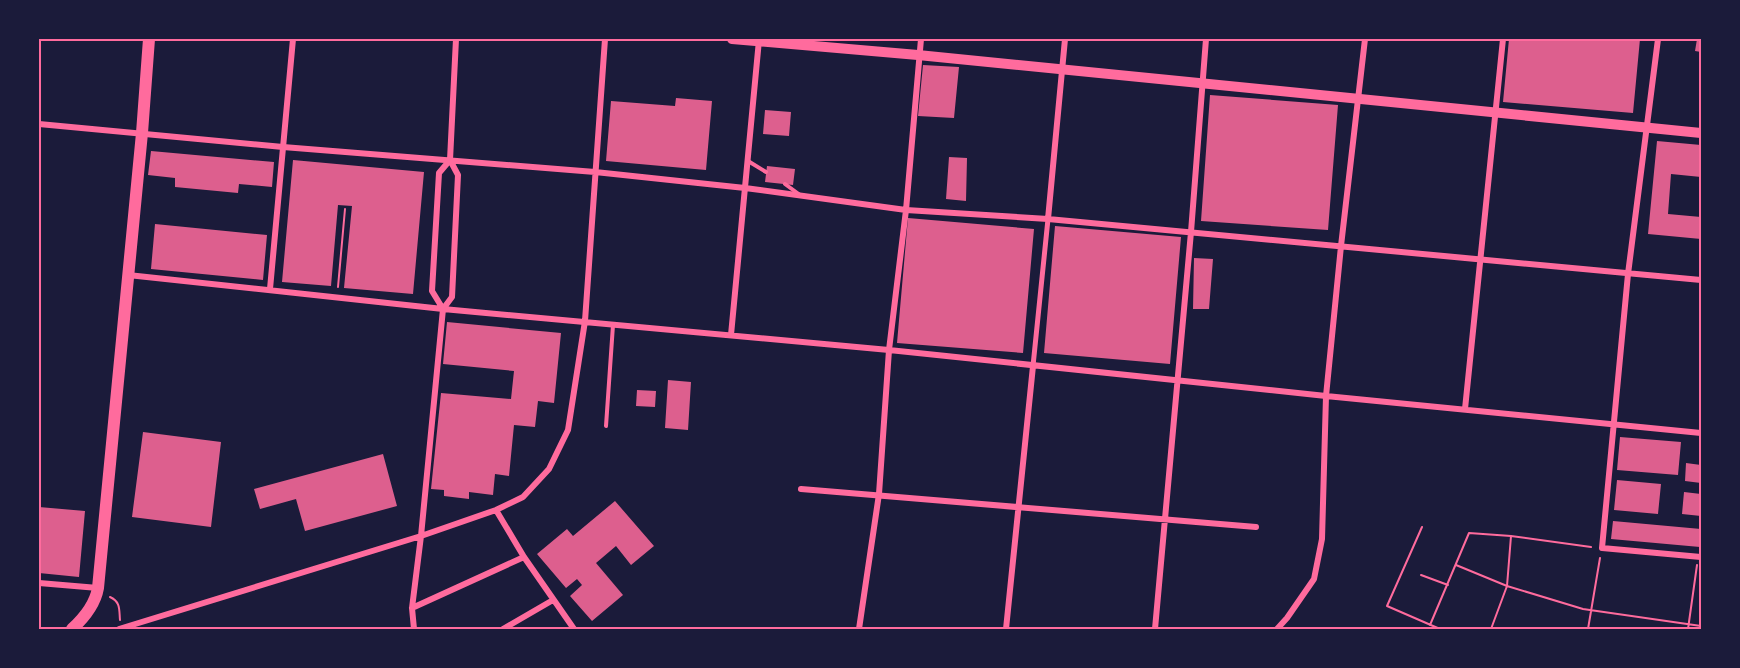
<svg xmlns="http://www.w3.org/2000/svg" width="1740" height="668" viewBox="0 0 1740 668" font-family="'DM Sans',sans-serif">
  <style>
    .building { fill: #dd5f8e }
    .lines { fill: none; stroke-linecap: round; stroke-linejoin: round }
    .path { stroke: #ff6b9d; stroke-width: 2 }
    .service { stroke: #ff6b9d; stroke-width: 4 }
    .pedestrian { stroke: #ff6b9d; stroke-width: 5 }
    .minor { stroke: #ff6b9d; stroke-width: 6 }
    .secondary { stroke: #ff6b9d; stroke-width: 10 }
    .primary { stroke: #ff6b9d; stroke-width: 12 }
    .neatline { fill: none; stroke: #ff6b9d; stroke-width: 2 }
  </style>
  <rect width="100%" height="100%" fill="#1b1b3a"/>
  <path class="building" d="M 1509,39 L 1640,39 L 1633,113 L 1503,102 Z
    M 1697,39 L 1701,39 L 1701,52 L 1695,51 Z
    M 923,65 L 959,67 L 954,118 L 918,116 Z
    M 1210,95 L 1338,105 L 1328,230 L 1201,221 Z
    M 676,98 L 712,101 L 706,170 L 606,161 L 611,101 L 675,106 Z
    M 765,110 L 791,112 L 789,136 L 763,134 Z
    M 1657,141 L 1701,145 L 1701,177 L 1671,174 L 1668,214 L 1701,217 L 1701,239 L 1648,234 Z
    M 151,151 L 274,162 L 272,187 L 239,184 L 238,193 L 175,187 L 175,178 L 148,175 Z
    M 949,157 L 967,158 L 966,201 L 946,199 Z
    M 293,160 L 424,172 L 413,294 L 344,288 L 352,206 L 338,205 L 331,286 L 282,282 Z
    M 767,166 L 795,169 L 793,185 L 765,182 Z
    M 908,218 L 1034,229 L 1023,353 L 897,343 Z
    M 155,224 L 267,235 L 263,280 L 151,269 Z
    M 1055,226 L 1181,237 L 1170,364 L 1044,353 Z
    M 1194,258 L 1213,259 L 1209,309 L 1193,309 Z
    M 447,322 L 561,333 L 554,403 L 538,401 L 535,427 L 514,425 L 509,476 L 495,474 L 493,495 L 469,492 L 469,499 L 444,496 L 444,490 L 431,489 L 441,393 L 511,399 L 514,371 L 443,364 Z
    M 668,380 L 691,382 L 688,430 L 665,428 Z
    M 637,390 L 656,391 L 655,407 L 636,406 Z
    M 143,432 L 221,442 L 211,527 L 132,517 Z
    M 1620,437 L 1681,442 L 1678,475 L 1617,470 Z
    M 383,454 L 397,506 L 305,531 L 296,499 L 260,509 L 254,489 Z
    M 1686,463 L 1701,465 L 1701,483 L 1685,481 Z
    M 1617,480 L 1661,484 L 1658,514 L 1614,510 Z
    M 1684,492 L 1701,494 L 1701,516 L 1682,514 Z
    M 615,501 L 654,546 L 631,565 L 616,546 L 596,563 L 623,595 L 592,621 L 570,596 L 582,585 L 577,579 L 566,588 L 537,554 L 567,529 L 573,536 Z
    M 39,507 L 85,511 L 79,577 L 39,573 Z
    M 1613,521 L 1701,529 L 1700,547 L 1611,539 Z"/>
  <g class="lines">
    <path class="path" d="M 338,287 L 345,209
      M 1422,527 L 1387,606 L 1440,629
      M 1456,565 L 1507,586 L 1583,609 L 1701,626
      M 1421,575 L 1448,585
      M 110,597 C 121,602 119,610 120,620
      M 1430,625 L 1469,533 L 1511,536 L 1591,547
      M 1491,629 L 1507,586 L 1511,536
      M 1588,629 L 1600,558
      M 1688,629 L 1697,565"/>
    <path class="service" d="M 748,161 L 766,172
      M 785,184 L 800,195
      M 606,426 L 613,325"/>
    <path class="pedestrian" d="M 1033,366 L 1048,219"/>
    <path class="minor" d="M 1658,39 L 1628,274 L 1602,548 L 1701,557
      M 39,124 L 283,147 L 595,172 L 745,188 L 906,210 L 1048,219 L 1701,280
      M 1048,219 L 1065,39
      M 128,275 L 443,309 L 889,350 L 1326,396 L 1701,433
      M 270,289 L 293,39
      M 443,309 L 432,291 L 439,173 L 450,160
      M 731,335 L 759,40
      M 1465,409 L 1503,39
      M 801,489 L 1256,527
      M 496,510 L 524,557 L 574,629
      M 39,583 L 98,588
      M 412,608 L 524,557
      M 119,629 L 421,536 L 496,510 L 523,497 L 549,469 L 568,430 L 585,321 L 605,39
      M 414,629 L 412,608 L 421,536 L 443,309 L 452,297 L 458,175 L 450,160 L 456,39
      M 503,629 L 553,600
      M 859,629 L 879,494 L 889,350 L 906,210 L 921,39
      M 1006,629 L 1033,366
      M 1155,629 L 1191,232 L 1206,39
      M 1277,629 L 1287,618 L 1314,579 L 1322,539 L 1326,396 L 1341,246 L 1365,39"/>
    <path class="secondary" d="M 732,39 L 918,55 L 1701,133"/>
    <path class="primary" d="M 72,629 C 84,618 95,605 98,588 L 142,133 L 149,39"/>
  </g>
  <rect width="1740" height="668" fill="none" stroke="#1b1b3a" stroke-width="81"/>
  <rect x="40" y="40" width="1660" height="588" class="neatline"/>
</svg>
